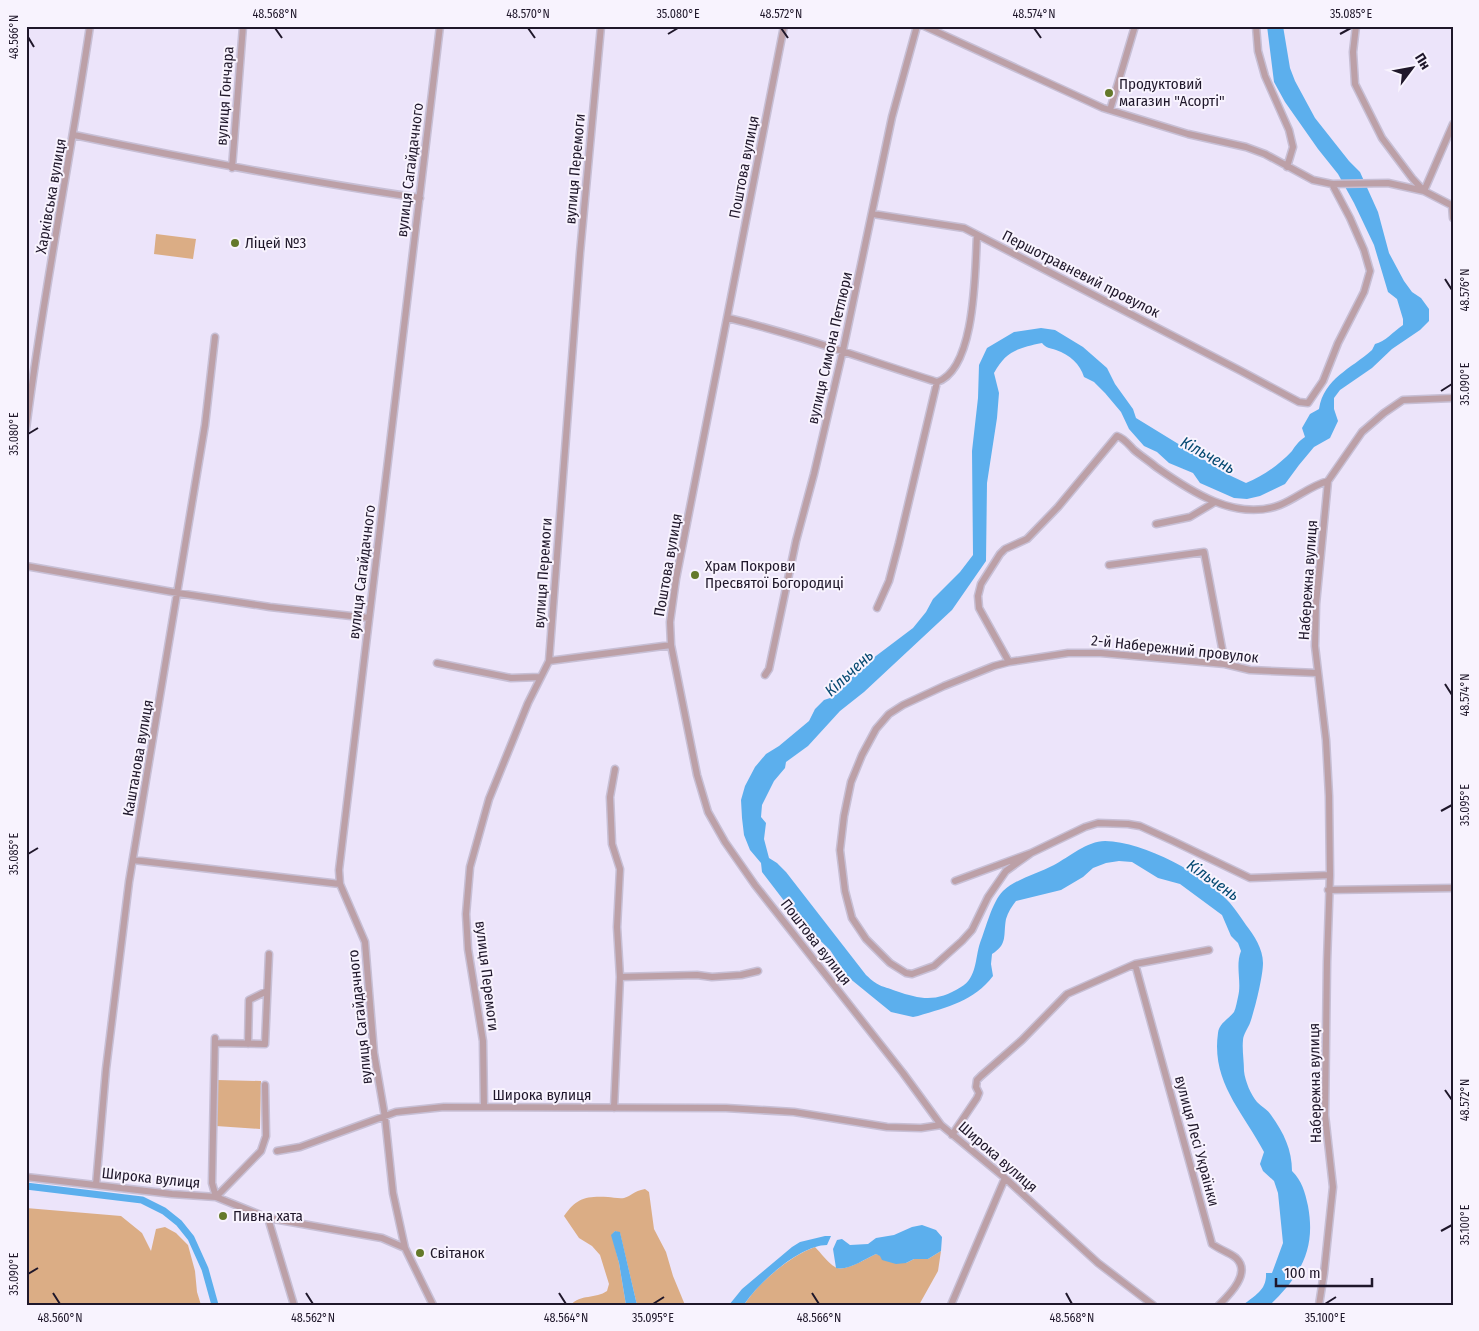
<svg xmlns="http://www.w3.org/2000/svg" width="1479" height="1331" viewBox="0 0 1479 1331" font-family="'Fira Sans Condensed',sans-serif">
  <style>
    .green { fill: #dbad85 }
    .water { fill: #5cafed }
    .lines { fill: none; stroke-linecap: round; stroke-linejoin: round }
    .canal { stroke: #5cafed; stroke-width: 7 }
    .street-casing { stroke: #c7bfd5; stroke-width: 9 }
    .street { stroke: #bca0a7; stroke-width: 6 }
    .ticks { fill: none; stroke: #1f172a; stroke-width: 2 }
    .poi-dot { fill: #64792a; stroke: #f8f3fe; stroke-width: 2 }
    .labels { text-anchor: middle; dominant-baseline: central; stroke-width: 4; stroke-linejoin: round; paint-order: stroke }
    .poi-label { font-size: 15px; fill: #1f172a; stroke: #f8f3fe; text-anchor: start }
    .street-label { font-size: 15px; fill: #1f172a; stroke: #f8f3fe }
    .water-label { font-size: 16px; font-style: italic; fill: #074a72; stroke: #f8f3fe }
    .neatline { fill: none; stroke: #1f172a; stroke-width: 2 }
    .ticks-label { font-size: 12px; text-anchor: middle; fill: #1f172a }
  </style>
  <rect width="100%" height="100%" fill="#ece4fa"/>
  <path class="green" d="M 156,234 L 196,239 L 193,259 L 154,254 Z
    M 217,1080 L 261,1081 L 260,1129 L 216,1126 Z
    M 645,1189 L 649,1192 L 654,1229 L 666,1252 L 673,1276 L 685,1305 L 637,1305 L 620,1233 L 615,1231 L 612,1235 L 619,1263 L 626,1305 L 571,1305 C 580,1294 596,1299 607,1291 L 609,1284 L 600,1255 L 592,1246 L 579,1238 L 564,1216 C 577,1198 585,1196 608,1197 C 612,1197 619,1199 624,1198 C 632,1196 633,1191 645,1189 Z
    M 26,1208 L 121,1216 L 142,1233 L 151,1251 L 156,1229 L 165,1227 L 176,1233 L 188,1245 L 195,1271 L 197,1292 L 201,1305 L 26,1305 Z
    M 815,1247 C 821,1253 828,1263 835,1267 C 844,1273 867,1258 876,1254 L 906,1263 L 914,1259 L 928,1259 L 941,1251 L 938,1271 L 919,1305 L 744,1305 C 759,1282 790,1256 815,1247 Z"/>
  <path class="water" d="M 1267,26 L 1283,26 L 1290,68 L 1295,81 L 1315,118 L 1349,161 L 1360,172 L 1378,212 L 1389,253 L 1404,281 L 1412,292 L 1421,298 L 1429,309 L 1429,321 L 1420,330 L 1392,349 L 1372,368 L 1340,390 L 1334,398 L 1334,409 L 1338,421 L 1330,438 L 1314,447 L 1299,465 L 1285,484 L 1260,496 L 1247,499 L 1234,498 L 1200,483 L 1193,473 L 1169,463 L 1157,452 L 1144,446 L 1129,429 L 1121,412 L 1105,393 L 1094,382 L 1084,377 C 1080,364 1070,355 1056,350 C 1050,348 1046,348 1042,343 C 1018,348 1006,351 994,373 L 999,393 L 997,418 L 987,483 L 986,561 L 952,610 L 864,692 L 840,711 L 808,746 L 786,762 L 785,768 L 774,781 L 762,805 L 761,817 L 766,823 L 764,839 L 769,858 L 777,863 L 786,872 L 866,975 C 879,987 880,985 896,991 C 922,1000 937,1002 961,987 C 977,978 975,958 980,943 C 986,928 992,902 1003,891 C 1017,878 1037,874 1054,865 C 1069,857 1087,841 1105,841 C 1145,842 1204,874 1230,903 C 1236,910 1241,918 1246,925 C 1254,935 1263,949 1263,963 C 1263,976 1255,1009 1250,1023 C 1248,1028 1243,1035 1243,1040 C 1242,1050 1244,1061 1244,1071 C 1245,1081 1251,1095 1257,1102 C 1262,1107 1268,1110 1271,1115 C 1284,1133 1292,1150 1292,1171 C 1302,1181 1305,1192 1308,1206 C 1316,1249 1301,1275 1270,1305 L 1243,1305 C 1255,1295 1267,1290 1266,1273 L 1272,1273 L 1283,1243 L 1278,1193 L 1274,1181 L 1263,1171 L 1260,1164 L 1264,1152 C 1243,1112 1211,1082 1218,1033 C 1219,1023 1229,1019 1234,1012 C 1236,1008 1237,1001 1238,997 C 1242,982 1235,966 1241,951 L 1238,943 L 1231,936 L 1222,915 L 1180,884 L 1158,878 L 1132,862 L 1119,861 L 1106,863 L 1093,868 L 1083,877 L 1061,890 L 1016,901 C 1012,906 1008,912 1006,919 C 1003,936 1008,944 992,954 L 991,964 L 993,976 C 974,1001 948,1007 918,1016 L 913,1017 L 891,1012 L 848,977 L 830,950 L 798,919 L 762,872 L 761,863 L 750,850 L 744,835 L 742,818 L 741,800 L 745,786 L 755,767 L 766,754 L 779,746 L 809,721 L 815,709 L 824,700 L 833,697 L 864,665 L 913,628 L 926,612 L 933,599 L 960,572 L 973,555 L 972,451 L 978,398 L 979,365 L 987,348 L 1014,332 L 1041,328 L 1055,330 L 1083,347 L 1107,368 L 1115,384 L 1133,409 L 1136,418 L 1229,475 L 1246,483 C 1263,476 1279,465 1292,451 C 1296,445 1299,441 1305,437 L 1302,428 L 1310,414 L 1319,409 C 1324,378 1351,369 1372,350 L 1375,344 C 1385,342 1394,331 1403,325 L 1403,319 L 1397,299 L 1388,292 L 1374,245 L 1354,203 L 1338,174 L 1318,149 L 1285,102 L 1274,82 Z
    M 922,1225 L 936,1230 L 942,1237 L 941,1251 L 928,1259 L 914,1259 L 906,1263 L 896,1264 L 882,1260 L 880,1256 L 876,1254 C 864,1259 849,1271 836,1268 L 833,1249 L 837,1240 L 842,1239 L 850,1245 L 868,1244 L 876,1238 L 894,1235 L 912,1227 Z
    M 615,1231 L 620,1232 L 637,1305 L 626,1305 L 619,1263 L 611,1235 Z
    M 825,1236 L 831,1236 L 827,1245 C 800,1245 758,1283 744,1305 L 729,1305 L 742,1289 L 792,1247 L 800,1242 Z"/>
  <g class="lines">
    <path class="canal" d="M 26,1186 L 142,1200 L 164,1211 L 179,1223 L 191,1238 L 205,1269 L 215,1305"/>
    <defs>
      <path id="street" d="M 784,26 L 676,579 L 670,622 L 671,645 L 697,775 L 708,812 L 725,842 L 755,885 L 903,1073 L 941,1125 L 1005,1178 L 1098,1263 L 1153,1305
        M 924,26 L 1103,108 L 1188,134 L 1246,147 L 1265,154 L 1313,180 L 1332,184 L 1388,183 L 1424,191 L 1453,206
        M 1256,26 L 1258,51 L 1265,76 L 1289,130 L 1293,147 L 1287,167
        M 1356,26 L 1353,52 L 1355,84 L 1382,138 L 1412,178 L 1424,191 L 1453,124
        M 1110,110 L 1135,26
        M 74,135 C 189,159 303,181 420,198
        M 232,168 L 243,26
        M 1452,205 L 1453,218
        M 873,214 L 964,228 L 1241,371 L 1299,402 L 1308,403 L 1323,381 L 1338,343 L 1364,292 L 1370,271 L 1364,250 L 1350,218 L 1332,184
        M 728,318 C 799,335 867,360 937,382
        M 937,382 C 976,369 975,270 977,235
        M 26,429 C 43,294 70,161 90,26
        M 1156,524 L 1190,517 L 1215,502
        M 1109,565 L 1204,552 L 1225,664
        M 26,566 L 178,593 L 270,607 L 369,618
        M 877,608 L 889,581 L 899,543 L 937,382
        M 549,661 L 671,645
        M 1009,662 L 979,608 L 978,596 L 981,584 L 1000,554 L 1005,549 L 1027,539 L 1058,507 L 1117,436 C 1124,438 1129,445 1134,450 C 1141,456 1149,461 1156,467 C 1190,491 1236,522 1280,505 C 1297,498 1310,486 1328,481
        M 437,663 L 511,678 L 540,677
        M 765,675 L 769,669 L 796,541 L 814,474 L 843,350 L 892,117 L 917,26
        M 1031,853 L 1006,871 L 988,897 L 972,930 L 962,941 L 934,966 L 912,974 L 906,973 L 890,963 L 866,939 L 852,918 L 845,891 L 840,850 L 844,816 L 851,782 L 862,755 L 876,729 L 889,714 L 903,705 L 944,686 L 994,666 L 1009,662 L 1068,653 L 1101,653 L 1225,664 L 1250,670 L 1317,673
        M 133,860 L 340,884
        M 955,881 L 1031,853 L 1085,827 L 1098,823 L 1128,824 L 1140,826 L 1173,841 L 1250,878 L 1330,875
        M 1328,890 L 1453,888
        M 1135,964 L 1212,1244 C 1220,1250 1229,1252 1236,1258 C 1252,1273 1229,1295 1219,1305
        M 620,977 L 697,975 L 712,977 L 741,975 L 758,971
        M 215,1038 L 212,1183 L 216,1197
        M 215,1043 L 265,1044 L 269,954
        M 248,1044 L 249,1000 L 267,991
        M 484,1107 L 483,1041 L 468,949 L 466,914 L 470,867 L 489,799 L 528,703 L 549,661 L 580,253 L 601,26
        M 614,1108 L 620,977 L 617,927 L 620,869 L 612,844 L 610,797 L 615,769
        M 952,1135 L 977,1098 L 979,1093 L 976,1087 L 977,1080 L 981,1076 L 1022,1040 L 1067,994 L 1135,964 L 1209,950
        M 277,1151 L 300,1147 L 396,1112 L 444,1107 L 726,1108 L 794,1112 L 887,1127 L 921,1128 L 941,1125
        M 26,1177 L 172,1194 L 216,1197 L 268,1218 L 382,1238 L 405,1248
        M 96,1185 L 106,1069 L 129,882 L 205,425 L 215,337
        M 216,1197 L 261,1151 L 266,1136 L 265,1085
        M 268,1218 L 294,1305
        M 433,1305 L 405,1248 L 393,1193 L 385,1117 L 374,1053 L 365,942 L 340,884 L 339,870 L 440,26
        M 951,1305 L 1005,1178
        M 1319,1305 L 1324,1273 L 1333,1187 L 1325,1115 L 1327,962 L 1330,875 L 1329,796 L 1326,740 L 1315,646 L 1316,604 L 1328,481 L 1362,432 L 1384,413 L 1403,400 L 1453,398"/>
    </defs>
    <use href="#street" class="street-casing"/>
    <use href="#street" class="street"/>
  </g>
  <path class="ticks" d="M 275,28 L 282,38M 528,28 L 535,38M 781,28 L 788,38M 1034,28 L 1041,38M 668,34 L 678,28M 1340,34 L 1351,28M 28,37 L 34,47M 1445,279 L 1452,290M 1441,391 L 1452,384M 28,434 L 38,428M 1445,684 L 1452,695M 1441,811 L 1452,805M 28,854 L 38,848M 1445,1090 L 1452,1100M 1441,1231 L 1452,1225M 28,1274 L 38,1268M 53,1293 L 60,1304M 306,1293 L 313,1304M 559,1293 L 566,1304M 812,1293 L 819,1304M 1066,1293 L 1072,1304M 653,1304 L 664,1297M 1325,1304 L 1336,1297"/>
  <g class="poi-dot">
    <circle cx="1109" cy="93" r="5"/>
    <circle cx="235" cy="243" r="5"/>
    <circle cx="695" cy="575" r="5"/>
    <circle cx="223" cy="1216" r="5"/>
    <circle cx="420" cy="1253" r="5"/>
  </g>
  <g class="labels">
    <g class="poi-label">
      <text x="1119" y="84">Продуктовий<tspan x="1119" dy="17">магазин "Асорті"</tspan></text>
      <text x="245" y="243">Ліцей №3</text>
      <text x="705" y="566">Храм Покрови<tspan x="705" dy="17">Пресвятої Богородиці</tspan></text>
      <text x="233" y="1216">Пивна хата</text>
      <text x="430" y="1253">Світанок</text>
    </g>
    <g class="street-label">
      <text transform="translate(225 96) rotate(-86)">вулиця Гончара</text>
      <text transform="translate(744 167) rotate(-79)">Поштова вулиця</text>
      <text transform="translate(575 169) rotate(-85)">вулиця Перемоги</text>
      <text transform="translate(410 170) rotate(-83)">вулиця Сагайдачного</text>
      <text transform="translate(51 196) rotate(-80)">Харківська вулиця</text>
      <text transform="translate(1081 274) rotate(27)">Першотравневий провулок</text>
      <text transform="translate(830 348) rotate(-77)">вулиця Симона Петлюри</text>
      <text transform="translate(668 565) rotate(-80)">Поштова вулиця</text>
      <text transform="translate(362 572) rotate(-83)">вулиця Сагайдачного</text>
      <text transform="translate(543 573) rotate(-86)">вулиця Перемоги</text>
      <text transform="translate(1308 580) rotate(-86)">Набережна вулиця</text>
      <text transform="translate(1175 649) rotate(6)">2-й Набережний провулок</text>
      <text transform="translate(138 758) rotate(-80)">Каштанова вулиця</text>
      <text transform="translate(816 942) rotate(52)">Поштова вулиця</text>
      <text transform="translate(487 976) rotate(83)">вулиця Перемоги</text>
      <text transform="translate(360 1017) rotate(-96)">вулиця Сагайдачного</text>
      <text transform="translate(1315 1083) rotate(-91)">Набережна вулиця</text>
      <text x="542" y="1095">Широка вулиця</text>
      <text transform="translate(1197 1141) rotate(75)">вулиця Лесі Українки</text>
      <text transform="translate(998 1157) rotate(41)">Широка вулиця</text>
      <text transform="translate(151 1178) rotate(6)">Широка вулиця</text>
    </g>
    <g class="water-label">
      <text transform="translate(1208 455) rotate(29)">Кільчень</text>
      <text transform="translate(849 673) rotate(-43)">Кільчень</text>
      <text transform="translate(1213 880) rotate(35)">Кільчень</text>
    </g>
  </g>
  <rect width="1479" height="1331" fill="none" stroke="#f8f3fe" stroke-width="55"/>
  <g transform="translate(1412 68) rotate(58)" stroke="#f8f3fe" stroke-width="4" paint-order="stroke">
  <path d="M0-4L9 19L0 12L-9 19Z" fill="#1f172a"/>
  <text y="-8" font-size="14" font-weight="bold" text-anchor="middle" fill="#1f172a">Пн</text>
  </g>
  <path d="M1276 1278v8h96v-8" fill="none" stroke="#1f172a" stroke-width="2.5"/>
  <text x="1284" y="1278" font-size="15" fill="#1f172a" stroke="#f8f3fe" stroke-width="4" paint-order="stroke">100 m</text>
  <rect x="28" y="28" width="1424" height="1276" class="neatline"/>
  <g class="ticks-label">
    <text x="275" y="18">48.568°N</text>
    <text x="528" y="18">48.570°N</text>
    <text x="678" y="18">35.080°E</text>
    <text x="781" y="18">48.572°N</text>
    <text x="1034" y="18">48.574°N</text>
    <text x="1351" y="18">35.085°E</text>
    <text transform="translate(14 37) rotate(-90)" y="4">48.566°N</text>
    <text transform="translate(1465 290) rotate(-90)" y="4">48.576°N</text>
    <text transform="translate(1465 384) rotate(-90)" y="4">35.090°E</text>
    <text transform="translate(14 434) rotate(-90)" y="4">35.080°E</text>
    <text transform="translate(1465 695) rotate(-90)" y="4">48.574°N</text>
    <text transform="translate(1465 805) rotate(-90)" y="4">35.095°E</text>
    <text transform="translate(14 854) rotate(-90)" y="4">35.085°E</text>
    <text transform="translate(1465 1100) rotate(-90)" y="4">48.572°N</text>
    <text transform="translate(1465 1225) rotate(-90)" y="4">35.100°E</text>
    <text transform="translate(14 1274) rotate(-90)" y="4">35.090°E</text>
    <text x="60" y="1322">48.560°N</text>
    <text x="313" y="1322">48.562°N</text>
    <text x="566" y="1322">48.564°N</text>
    <text x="653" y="1322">35.095°E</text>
    <text x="819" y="1322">48.566°N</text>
    <text x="1072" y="1322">48.568°N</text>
    <text x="1325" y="1322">35.100°E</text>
  </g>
</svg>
